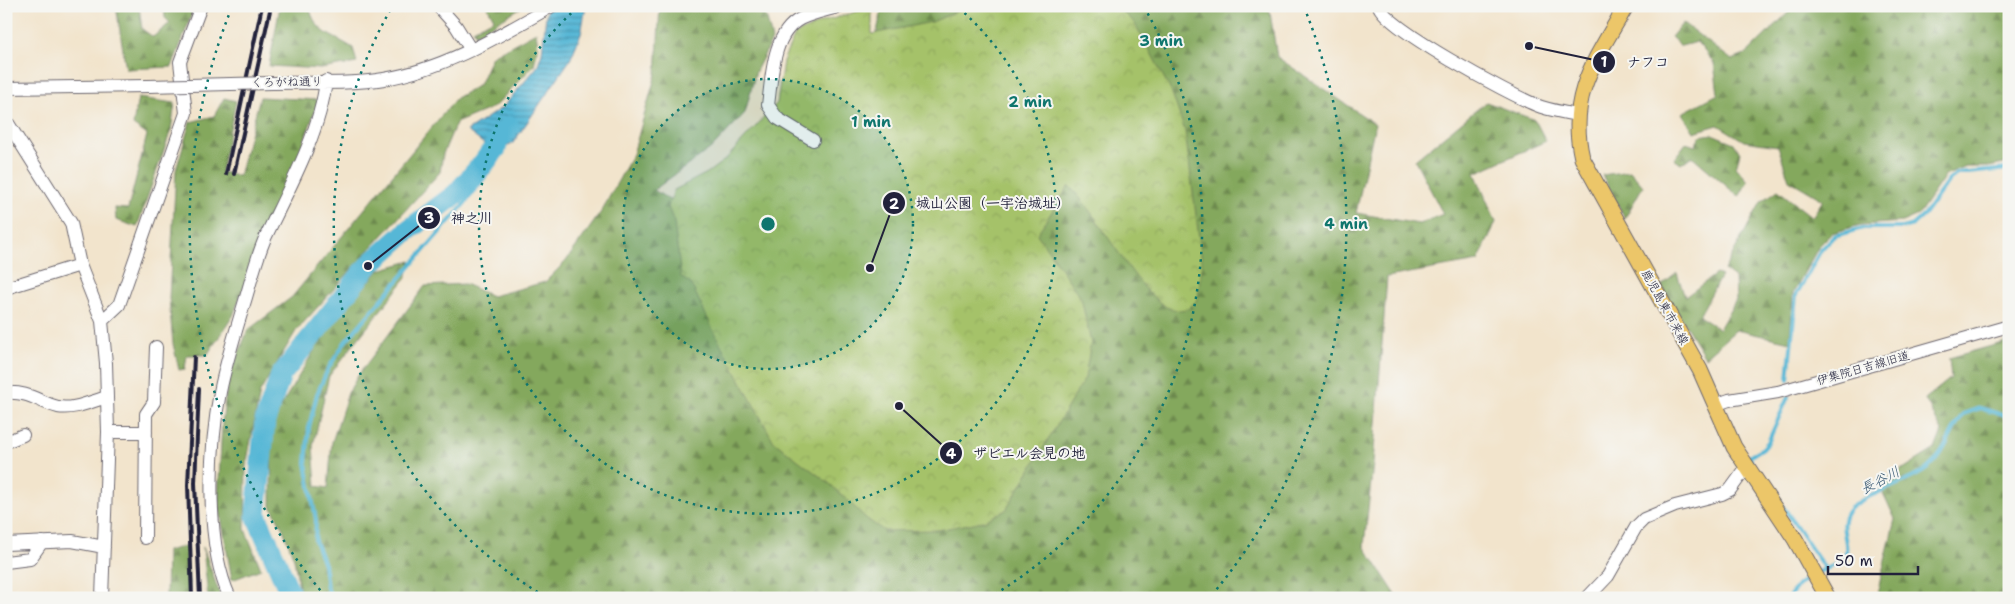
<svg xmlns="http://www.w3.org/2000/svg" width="2015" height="604" viewBox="0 0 2015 604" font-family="'Shantell Sans','Klee One',sans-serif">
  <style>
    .forest { fill: url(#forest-firs); stroke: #53654c }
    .park { fill: url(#park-crowns); stroke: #647252 }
    .water { fill: url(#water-rules); stroke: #3c6c88 }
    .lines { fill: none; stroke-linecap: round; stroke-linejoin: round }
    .stream { stroke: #57b7d6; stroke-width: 4 }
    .river { stroke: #57b7d6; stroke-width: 21 }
    .minor-casing { stroke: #6b666e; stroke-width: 14 }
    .major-casing { stroke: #6b666e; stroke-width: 17 }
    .minor { stroke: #fff; stroke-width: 12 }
    .major { stroke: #ecc669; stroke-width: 15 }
    .rail { stroke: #22223b; stroke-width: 4 }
    .minor-bridge-casing { stroke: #6b666e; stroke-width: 14; stroke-linecap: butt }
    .minor-bridge { stroke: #fff; stroke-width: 12 }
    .ring { fill: none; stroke: #0f766e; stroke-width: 2.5; stroke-dasharray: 2.5 5 }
    .labels { text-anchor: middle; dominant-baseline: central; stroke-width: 4; stroke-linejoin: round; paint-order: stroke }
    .street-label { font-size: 12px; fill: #22223b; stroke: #f6f6f2 }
    .water-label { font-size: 14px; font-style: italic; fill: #355671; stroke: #f6f6f2 }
    .centre { fill: #0f766e; stroke: #f6f6f2; stroke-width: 2.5 }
    .ring-label { font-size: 15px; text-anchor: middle; font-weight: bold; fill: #0f766e; stroke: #f6f6f2; stroke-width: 4; stroke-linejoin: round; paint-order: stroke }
    .leader { fill: none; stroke: #22223b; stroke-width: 2 }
    .callout-dot { fill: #22223b; stroke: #f6f6f2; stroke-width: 2 }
    .mark-label { font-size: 15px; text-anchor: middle; font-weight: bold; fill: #fff }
    .callout-label { font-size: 14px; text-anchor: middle; font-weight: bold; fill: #22223b; stroke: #f6f6f2; stroke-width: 4; stroke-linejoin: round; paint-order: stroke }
  </style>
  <defs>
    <pattern id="forest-firs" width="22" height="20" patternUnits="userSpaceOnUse" patternTransform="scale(1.25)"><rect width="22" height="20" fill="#84a85d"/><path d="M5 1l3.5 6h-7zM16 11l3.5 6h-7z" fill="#6c884e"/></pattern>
    <pattern id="park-crowns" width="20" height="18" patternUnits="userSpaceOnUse" patternTransform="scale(1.25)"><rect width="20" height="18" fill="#a5c269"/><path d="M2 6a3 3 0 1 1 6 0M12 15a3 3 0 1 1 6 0" fill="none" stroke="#8ea65c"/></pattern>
    <pattern id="water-rules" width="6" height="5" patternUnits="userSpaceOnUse" patternTransform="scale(1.25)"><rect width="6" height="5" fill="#57b7d6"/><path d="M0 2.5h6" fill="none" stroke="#4894af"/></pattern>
  </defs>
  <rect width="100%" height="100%" fill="#f6f6f2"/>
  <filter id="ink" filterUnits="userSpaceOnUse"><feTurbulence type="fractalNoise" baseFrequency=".02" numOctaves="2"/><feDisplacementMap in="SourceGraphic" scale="10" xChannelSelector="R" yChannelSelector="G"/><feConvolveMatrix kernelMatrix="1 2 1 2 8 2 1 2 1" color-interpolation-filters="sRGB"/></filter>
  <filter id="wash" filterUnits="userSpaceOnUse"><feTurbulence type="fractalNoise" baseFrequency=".0096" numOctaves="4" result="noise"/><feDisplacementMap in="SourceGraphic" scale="20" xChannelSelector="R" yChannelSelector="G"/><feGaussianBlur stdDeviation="1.12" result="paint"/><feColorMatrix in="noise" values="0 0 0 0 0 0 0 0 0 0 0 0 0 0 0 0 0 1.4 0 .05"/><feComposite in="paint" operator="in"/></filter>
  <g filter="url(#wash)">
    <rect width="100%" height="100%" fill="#f2e4cc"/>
    <path class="forest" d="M 116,6 L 139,6 L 142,29 L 153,37 L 170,23 L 165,18 L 164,6 L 195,6 L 172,67 L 126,69 Z
      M 280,6 L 309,6 C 316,35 332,34 353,48 L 357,63 L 321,69 L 269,66 Z
      M 487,6 L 523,6 L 476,35 L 473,30 L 494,19 Z
      M 660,6 L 760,6 L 766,15 L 772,40 L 756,71 L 745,113 L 714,146 L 654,190 L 679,206 L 860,113 L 882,8 L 884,6 L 1269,6 L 1277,57 L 1375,124 L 1356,213 L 1419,224 L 1443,214 L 1415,160 L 1486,102 L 1535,120 L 1546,141 L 1475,173 L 1496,222 L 1478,261 L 1387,277 L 1373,464 L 1364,546 L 1398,598 L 301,598 L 294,559 L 283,529 L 271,506 L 272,421 L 328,327 L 379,270 L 411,261 L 406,278 L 329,376 L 313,446 L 316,486 L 328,488 L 332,442 L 348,393 L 359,374 L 425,286 L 465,284 L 492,296 L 545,282 L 566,261 L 601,212 L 633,154 L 656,74 Z
      M 1795,6 L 2009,6 L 2009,163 L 1988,167 L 1966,167 L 1945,176 L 1918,215 L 1902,222 L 1860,225 L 1832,233 L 1819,246 L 1793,293 L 1790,342 L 1736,330 L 1705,357 L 1661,286 L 1677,273 L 1685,297 L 1716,274 L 1721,276 L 1699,316 L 1719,329 L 1736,300 L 1735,278 L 1724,270 L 1761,202 L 1778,190 L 1812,217 L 1823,200 L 1789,180 L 1778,146 L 1744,141 L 1718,125 L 1694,132 L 1682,113 L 1718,94 L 1714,63 L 1697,42 L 1681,46 L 1671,37 L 1683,23 L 1732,60 L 1745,55 Z
      M 536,32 L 538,47 L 534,65 L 494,107 L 456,123 L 443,154 L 440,172 L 296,331 L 260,392 L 246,466 L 245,529 L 261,569 L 232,580 L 218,500 L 222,423 L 228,379 L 248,330 L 292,297 L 456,98 L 479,85 L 492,56 Z
      M 260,97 L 319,100 L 300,153 L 258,250 L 233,316 L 207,355 L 187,355 L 185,369 L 179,370 L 173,344 L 169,298 L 176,170 L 190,122 L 214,116 L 224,98 L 236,101 L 221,172 L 239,176 Z
      M 138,98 L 175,103 L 171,130 L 137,227 L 116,220 L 115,208 L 128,209 L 147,135 L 133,125 Z
      M 1712,134 L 1734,143 L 1740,153 L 1736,167 L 1748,181 L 1739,197 L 1692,156 L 1681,164 L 1674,159 L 1686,143 L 1695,146 L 1700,136 Z
      M 1630,171 L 1643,186 L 1625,218 L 1602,175 Z
      M 2009,341 L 2009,598 L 1876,598 L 1895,519 L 1879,484 L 1935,449 L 1942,431 L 1925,399 L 1951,378 L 1949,358 Z
      M 186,546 L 190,598 L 166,598 L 167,551 Z
      M 203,547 L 221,598 L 208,598 Z"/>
    <path class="park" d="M 969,6 L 1116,6 L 1133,21 L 1147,45 L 1172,93 L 1185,131 L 1202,261 L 1198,299 L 1188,309 C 1184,309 1177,311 1173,310 C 1140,300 1099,214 1069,186 L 1037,234 L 1081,298 L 1091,342 L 1085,378 L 1006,510 L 984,521 L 938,530 L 884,531 L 867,519 L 830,484 L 774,442 L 715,334 L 691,284 L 681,277 L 674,222 L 668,207 L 674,190 L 707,173 L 726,159 L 777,103 L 783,61 L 795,34 L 822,22 L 872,7 L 872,34 L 932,22 Z"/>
    <path class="water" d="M 547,6 L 586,6 L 581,34 L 570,60 L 513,143 L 496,153 L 467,131 L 503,107 L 537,67 L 542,53 Z"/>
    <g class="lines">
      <path class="stream" d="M 1788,379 L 1796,295 L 1821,250 L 1834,236 L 1863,228 L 1902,228 L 1913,225 L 1924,215 L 1949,180 L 1957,174 L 2009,169
        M 1751,460 L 1749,457 L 1763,448 L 1768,442 L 1788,397
        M 1768,484 L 1825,569
        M 1817,573 C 1824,569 1839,565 1843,559 C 1854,544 1833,526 1851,508 C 1868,492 1907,485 1928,468 C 1946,453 1950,432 1963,414 L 1980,408 L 2009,417
        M 332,598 L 327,588 L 324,564 L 315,541 L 316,520 L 306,463 L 309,427 L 317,394 L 328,369 L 345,342 L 465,203 L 504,152 L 505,146
        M 1788,598 L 1800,583 L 1811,577"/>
      <path class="river" d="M 292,598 L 256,515 L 265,421 L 281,375 L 368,266 L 407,231 L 456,194 L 483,163 L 509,126"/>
    </g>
  </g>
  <g filter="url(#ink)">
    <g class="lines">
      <defs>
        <path id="minor" d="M 438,6 L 456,26 L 471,50
          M 1379,6 C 1387,29 1509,94 1536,105 C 1548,110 1563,112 1576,115
          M 273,83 C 309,82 349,85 384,79 C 445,69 499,36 552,6
          M 6,88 L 148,86
          M 6,120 L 71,223 L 80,265 L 102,321 L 106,363 L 108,432 L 102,598
          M 813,140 L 777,118 L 768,105 C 772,77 772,34 800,19 C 812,13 828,10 841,6
          M 6,288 L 80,265
          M 102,321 L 119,305 L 186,113 L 180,62 L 201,6
          M 6,393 C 28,391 39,402 58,407 C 74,410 92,401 107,397
          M 1715,405 L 1729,400 L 1778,392 L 2009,326
          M 108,432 L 146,432
          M 6,442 L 23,435
          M 145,538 L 146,414 L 154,402 L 156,347
          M 6,544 L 72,541 L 104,547
          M 6,562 L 30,559 L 42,542
          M 230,598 C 205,544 209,450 220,392 C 226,362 235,334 244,304 C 251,282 256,258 266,236 C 288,190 320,133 326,81
          M 1587,598 L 1608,576 L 1636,527 L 1644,519 L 1675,506 L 1722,494 L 1730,490 L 1746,468"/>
        <path id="major" d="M 1626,6 C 1596,59 1567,95 1582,158 L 1700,370 L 1734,447 L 1795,539 L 1828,598"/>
      </defs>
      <use href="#minor" class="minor-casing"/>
      <use href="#major" class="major-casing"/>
      <use href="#minor" class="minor"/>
      <use href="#major" class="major"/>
      <path class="rail" d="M 226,174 L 262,6
        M 234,174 L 271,6
        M 199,389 L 195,483 L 200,598
        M 192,598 L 188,485 L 194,357"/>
      <defs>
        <path id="minor-bridge" d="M 148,86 L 273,83"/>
      </defs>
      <use href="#minor-bridge" class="minor-bridge-casing"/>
      <use href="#minor-bridge" class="minor-bridge"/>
    </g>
  </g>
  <circle cx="768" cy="224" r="145" fill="#0f766e" fill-opacity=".12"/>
  <g class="ring">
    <circle cx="768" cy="224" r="145"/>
    <path d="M959 8A289 289 0 1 1 577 8"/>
    <path d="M544 596A434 434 0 0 1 392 7M1144 7A434 434 0 0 1 992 596"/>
    <path d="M325 596A578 578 0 0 1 232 7M1304 7A578 578 0 0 1 1211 596"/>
  </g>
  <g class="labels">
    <g class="street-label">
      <text transform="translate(287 82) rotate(-1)">くろがね通り</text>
      <text transform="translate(1665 307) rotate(61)">鹿児島東市来線</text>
      <text transform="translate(1863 368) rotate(-16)">伊集院日吉線旧道</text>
    </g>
    <g class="water-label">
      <text transform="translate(1880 480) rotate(-28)">長谷川</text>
    </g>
  </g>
  <circle cx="768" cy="224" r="8" class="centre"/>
  <g class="ring-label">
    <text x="1161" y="46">3 min</text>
    <text x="1030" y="107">2 min</text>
    <text x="871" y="127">1 min</text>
    <text x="1346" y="229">4 min</text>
  </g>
  <path class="leader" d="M1529 46L1604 62M870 268L894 203M368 266L429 218M899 406L951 453"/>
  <g class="callout-dot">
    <circle cx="1529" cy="46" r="5"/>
    <circle cx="870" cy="268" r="5"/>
    <circle cx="368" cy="266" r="5"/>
    <circle cx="899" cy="406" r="5"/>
    <circle cx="1604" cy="62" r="12"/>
    <circle cx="894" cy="203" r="12"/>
    <circle cx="429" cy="218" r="12"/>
    <circle cx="951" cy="453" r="12"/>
  </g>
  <g class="mark-label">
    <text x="1604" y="67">1</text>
    <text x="894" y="209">2</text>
    <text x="429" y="223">3</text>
    <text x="951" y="459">4</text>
  </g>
  <g class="callout-label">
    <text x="1648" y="67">ナフコ</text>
    <text x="993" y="208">城山公園（一宇治城址）</text>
    <text x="472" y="223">神之川</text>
    <text x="1029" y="458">ザビエル会見の地</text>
  </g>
  <rect width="2015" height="604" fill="none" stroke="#f6f6f2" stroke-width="25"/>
  <path d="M1828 566v8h90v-8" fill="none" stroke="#22223b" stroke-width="2.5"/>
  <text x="1835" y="566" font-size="15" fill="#22223b" stroke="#f6f6f2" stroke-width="4" paint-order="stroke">50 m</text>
</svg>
